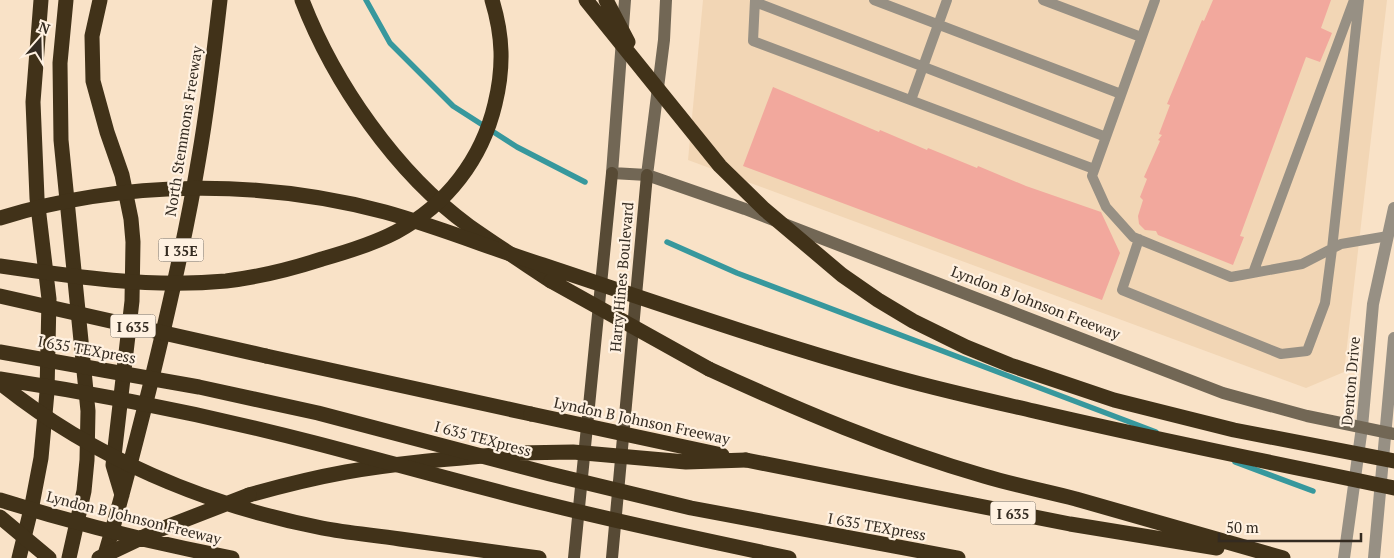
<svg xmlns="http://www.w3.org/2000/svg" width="1394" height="558" viewBox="0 0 1394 558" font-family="'PT Serif',serif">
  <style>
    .built { fill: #f2d6b5 }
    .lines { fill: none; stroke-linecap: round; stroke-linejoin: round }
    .stream { stroke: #37989d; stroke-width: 5.5 }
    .building { fill: #f2a89d }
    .service { stroke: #979084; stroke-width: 10 }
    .tertiary { stroke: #979084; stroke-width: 12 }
    .secondary { stroke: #726755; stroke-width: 12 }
    .primary { stroke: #574a35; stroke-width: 12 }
    .motorway { stroke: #413219; stroke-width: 15 }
    .motorway-bridge { stroke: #413219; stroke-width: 15 }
    .labels { text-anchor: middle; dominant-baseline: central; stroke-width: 4.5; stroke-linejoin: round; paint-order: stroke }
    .shield { fill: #fff1e1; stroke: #71665b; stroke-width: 1 }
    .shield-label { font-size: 14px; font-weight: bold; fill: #342b21 }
    .street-label { font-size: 15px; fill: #342b21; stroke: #fff1e1 }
  </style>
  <rect width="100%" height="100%" fill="#f9e2c7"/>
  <path class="built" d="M 703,0 L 1387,0 L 1344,372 L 1306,388 L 688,160 Z"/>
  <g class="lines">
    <path class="stream" d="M 366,0 L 390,43 L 453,106 L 517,147 L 585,182
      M 667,242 L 737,273 L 1156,432
      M 1235,462 L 1313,491"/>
  </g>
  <path class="building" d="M 1213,0 L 1331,0 L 1321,28 L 1332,33 L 1320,62 L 1306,57 L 1240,236 L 1244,237 L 1233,265 L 1158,235 L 1156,231 L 1145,230 L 1139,224 L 1138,216 L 1143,200 L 1140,197 L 1147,179 L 1144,177 L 1160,141 L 1158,140 L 1162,135 L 1159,134 L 1170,105 L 1167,104 L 1202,20 L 1204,21 Z
    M 773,87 L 879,132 L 880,130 L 927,150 L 928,148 L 977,168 L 978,166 L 1026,186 L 1101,212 L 1120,253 L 1102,300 L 743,166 Z"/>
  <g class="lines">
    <path class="service" d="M 755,0 L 753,41 L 1094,169
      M 874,0 L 1121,94
      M 1043,0 L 1141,37
      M 1155,0 L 1092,176 L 1106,207 L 1133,237 L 1231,277 L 1302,264 L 1341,244 L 1388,236
      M 755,2 L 1106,137
      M 911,100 L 947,0
      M 1139,239 L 1122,290 L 1281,354 L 1307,351 L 1325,303 L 1332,249 L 1359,0
      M 1253,273 L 1354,0"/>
    <path class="tertiary" d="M 1344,558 L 1362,427 L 1373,304 L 1394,208
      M 1374,558 L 1394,338"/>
    <path class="secondary" d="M 625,0 L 612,173 L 647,175 L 745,209 L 1223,393 L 1307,416 L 1394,434
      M 647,175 L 664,40 L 666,0"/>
    <path class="primary" d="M 574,558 L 612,173
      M 612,558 L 647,175"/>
    <path class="motorway" d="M 66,0 L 60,63 L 61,140 L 88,411 L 87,460 L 84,491 L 69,558
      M 100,0 L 92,36 L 93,81 L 107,132 L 122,175 L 131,219 L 133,242 L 132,301 L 113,465 L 122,495
      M 302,0 C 334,83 396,173 469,226 C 496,245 524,263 551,281
      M 266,356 L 531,414
      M 709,369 C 798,410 890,449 984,476 C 1014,485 1045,491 1076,499 C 1145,518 1214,538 1283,558
      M 746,460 L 1070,524 L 1217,548
      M 249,495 C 281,486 313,478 346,472 C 403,462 461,458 518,453
      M 19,558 L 32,505 L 41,458 L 47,392 L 49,299 L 37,198 L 33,102 L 41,0
      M 104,558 C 121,502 135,446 149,390 C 168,313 186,236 199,157 C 208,105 214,53 220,0"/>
    <path class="motorway-bridge" d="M 586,0 L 720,166 L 764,209 L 842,275 L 878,300 L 913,321 L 966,347 L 1010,365 L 1114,400 L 1234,430 L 1394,461
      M 606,0 L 628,42
      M 0,218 C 123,180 261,179 385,212 C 439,227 490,248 543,265 C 654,302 766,341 880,373 C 931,388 982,399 1034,411 C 1153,439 1274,463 1394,488
      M 0,266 C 75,277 150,288 226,281 C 259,277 291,269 322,259 C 347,252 373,244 396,232 C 447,205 482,159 495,104 C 504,67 503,36 492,0
      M 551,281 L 709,369
      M 0,296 L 266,356
      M 0,352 L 199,387 L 318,413 L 550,474 L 691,508 L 958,558
      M 0,379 C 106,395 211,416 315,443 C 392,463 469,485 547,504 C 627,524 708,541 789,558
      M 0,383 C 93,458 205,505 322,528 C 348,533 374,535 400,539 C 447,545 493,552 539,558
      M 531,414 L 722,455
      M 518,453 L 573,452 L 686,462 L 746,460
      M 0,500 C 77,524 153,543 232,558
      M 0,517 L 49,558
      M 99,558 L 156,531 L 249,495"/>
  </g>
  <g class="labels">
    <g class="shield">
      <rect x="158.5" y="238.5" width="45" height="23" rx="4"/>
      <rect x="110.5" y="314.5" width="45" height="23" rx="4"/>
      <rect x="990.5" y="501.5" width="45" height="23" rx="4"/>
    </g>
    <g class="shield-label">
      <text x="181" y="250">I 35E</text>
      <text x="133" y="326">I 635</text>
      <text x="1013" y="513">I 635</text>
    </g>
    <g class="street-label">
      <text transform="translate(183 131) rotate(-81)">North Stemmons Freeway</text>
      <text transform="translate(621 277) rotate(-85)">Harry Hines Boulevard</text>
      <text transform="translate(1036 302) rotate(21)">Lyndon B Johnson Freeway</text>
      <text transform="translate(87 349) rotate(10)">I 635 TEXpress</text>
      <text transform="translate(1350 381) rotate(-85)">Denton Drive</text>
      <text transform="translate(642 420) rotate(12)">Lyndon B Johnson Freeway</text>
      <text transform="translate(483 438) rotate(15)">I 635 TEXpress</text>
      <text transform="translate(134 517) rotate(14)">Lyndon B Johnson Freeway</text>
      <text transform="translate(877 526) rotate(10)">I 635 TEXpress</text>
    </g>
  </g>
  <g transform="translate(40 40) rotate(20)" stroke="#fff1e1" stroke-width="4" paint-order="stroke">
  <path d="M0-4L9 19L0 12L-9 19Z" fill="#342b21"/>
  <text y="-8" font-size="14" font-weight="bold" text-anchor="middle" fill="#342b21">N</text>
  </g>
  <path d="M1219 533v8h142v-8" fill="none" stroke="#342b21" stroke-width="2.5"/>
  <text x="1226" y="533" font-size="15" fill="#342b21" stroke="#fff1e1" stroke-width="4" paint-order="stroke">50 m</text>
</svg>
